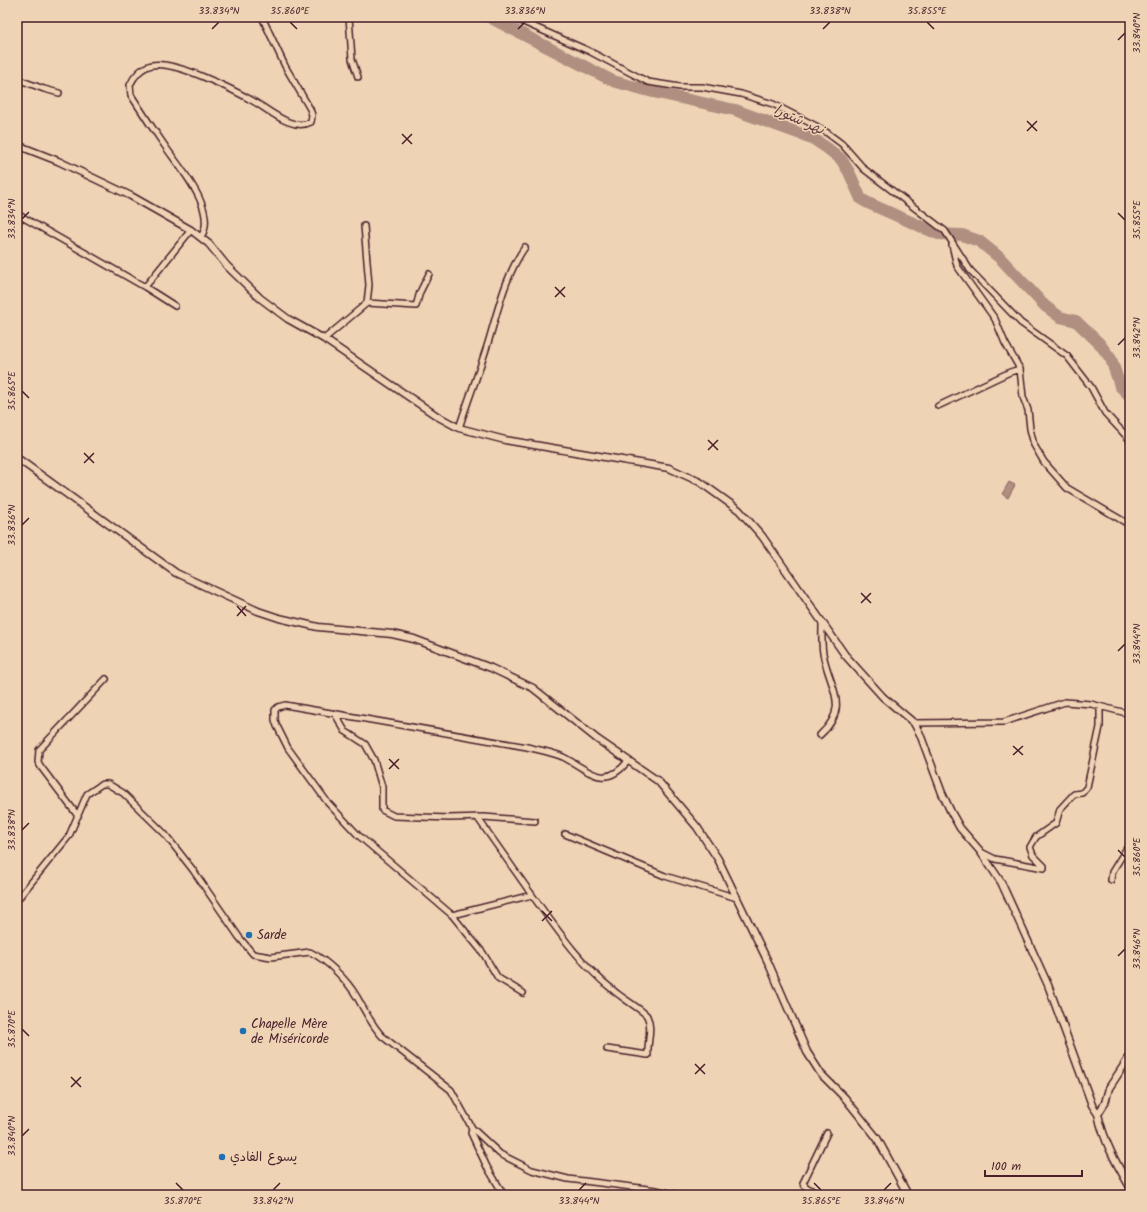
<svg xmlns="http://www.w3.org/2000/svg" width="1147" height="1212" viewBox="0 0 1147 1212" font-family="Kalam,'Playpen Sans Arabic',sans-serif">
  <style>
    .water { fill: #b08f81; stroke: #87625f }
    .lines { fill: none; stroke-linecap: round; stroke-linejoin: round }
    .river { stroke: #b08f81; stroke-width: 12 }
    .minor-casing { stroke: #4a1f2b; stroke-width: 8 }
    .tertiary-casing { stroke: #4a1f2b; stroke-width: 9 }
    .minor { stroke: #eed4b5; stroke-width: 5 }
    .tertiary { stroke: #eed4b5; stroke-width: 6 }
    .ticks { fill: none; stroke: #4a1f2b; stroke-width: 1.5 }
    .poi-dot { fill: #1f6fb2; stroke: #eed4b5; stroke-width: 1.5 }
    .labels { text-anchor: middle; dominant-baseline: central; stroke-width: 3; stroke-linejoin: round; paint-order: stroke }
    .poi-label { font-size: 13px; fill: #4a1f2b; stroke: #eed4b5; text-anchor: start }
    .water-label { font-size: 14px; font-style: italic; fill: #643b40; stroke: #eed4b5 }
    .neatline { fill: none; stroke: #4a1f2b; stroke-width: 1.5 }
    .ticks-label { font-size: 10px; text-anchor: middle; fill: #4a1f2b }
  </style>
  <rect width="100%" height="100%" fill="#eed4b5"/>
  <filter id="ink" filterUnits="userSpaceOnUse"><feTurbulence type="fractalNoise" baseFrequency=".025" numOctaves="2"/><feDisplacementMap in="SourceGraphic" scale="8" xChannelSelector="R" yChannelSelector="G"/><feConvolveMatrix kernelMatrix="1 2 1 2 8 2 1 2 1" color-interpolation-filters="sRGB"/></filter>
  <g filter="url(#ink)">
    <path class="water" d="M 1009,482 L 1015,485 L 1008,498 L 1002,494 Z"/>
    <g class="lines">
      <path class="river" d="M 489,17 L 613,81 L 653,92 L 735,110 L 812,138 L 827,148 L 841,159 L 849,172 L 861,199 L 868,203 L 938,234 L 962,235 L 979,241 L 1000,258 L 1045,306 L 1060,317 L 1076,321 L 1099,343 L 1111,359 L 1120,386 L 1130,396"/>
      <defs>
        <path id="minor" d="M 349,17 L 352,59 L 358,77
          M 512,17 L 589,51 L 648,82 L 680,87 L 702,87 L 741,94 L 773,104 L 822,129 L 842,144 L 864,169 L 945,231 L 970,270 L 1021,323 L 1067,356 L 1091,387 L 1105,413 L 1130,440
          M 17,23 L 19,17
          M 17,79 L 44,89 L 59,93
          M 17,214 L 145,287
          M 201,237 C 218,211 181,169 167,149 C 155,132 143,114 131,95 L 130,85 C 134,76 142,67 152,65 C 176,61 232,89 253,101 C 268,109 292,132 311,122 L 312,115 L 310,109 L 285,66 L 262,17
          M 952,245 L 957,266 L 995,319 L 1005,343 L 1020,369
          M 367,303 L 416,306 L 420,292 L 429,274
          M 175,306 L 145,287 L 191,230
          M 324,339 L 367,303 L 369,285 L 364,226
          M 938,406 L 1010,372 L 1020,369 L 1023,397 L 1028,410 L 1030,429 L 1034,445 L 1044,462 L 1067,488 L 1130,525
          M 459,428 C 468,400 479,372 488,343 C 498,310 505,276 525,247
          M 335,714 L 345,731 L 365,744 L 374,760 L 382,787 L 382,810 L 394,816 L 449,818 L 484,817 L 535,821
          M 914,723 L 1004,722 L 1065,702 L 1091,704 L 1130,714
          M 820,735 C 850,708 831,689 824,658 C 821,647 822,635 822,624
          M 78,816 L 41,767 L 38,762 L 39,750 L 106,679
          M 477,817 L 532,895
          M 565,834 L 665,876 L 737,898
          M 981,852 L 995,859 L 1044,868 L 1044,866 L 1033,855 L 1030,847 L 1036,837 L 1056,823 L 1060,809 L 1074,794 L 1082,793 L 1087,787 L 1100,727 L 1100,707
          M 1111,880 L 1112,872 L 1130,843
          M 17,900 L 69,836 L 87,794 L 102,784 L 108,784 L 123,793 L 164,833 L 193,870 L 239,937 L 253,954 L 271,957 L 310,952 C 327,960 347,980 357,997 C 365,1011 371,1024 382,1036 L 451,1090 L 472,1128 L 500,1154 L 532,1170 L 568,1179 L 656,1190 L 678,1195
          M 452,915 L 532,895 C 556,928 581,965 613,990 C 619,996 644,1011 647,1016 C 653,1028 647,1041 648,1055 L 607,1049
          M 523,993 L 498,978 L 483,953 L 452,915 L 358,835 L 328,803 L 288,748 L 277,726 L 275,720 L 275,710 L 278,707 L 285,705 L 527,747 C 539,750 552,752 563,757 C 589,770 604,791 628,761
          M 472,1128 L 471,1133 L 487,1167 L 504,1195
          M 821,1195 L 806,1187 L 803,1183 L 827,1133"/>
        <path id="tertiary" d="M 17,145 L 58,161 L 131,196 L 191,230 L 209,244 L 227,266 L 260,298 L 288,319 L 324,339 L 437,416 L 459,428 L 505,440 L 669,468 L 700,482 L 739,510 L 762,536 L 845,655 L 883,697 L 914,723 L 920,734 L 942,793 L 951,812 L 960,828 L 980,851 L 1001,882 L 1048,985 L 1092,1105 L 1098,1114 L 1105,1103 L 1109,1088 L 1130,1056
          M 17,458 L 176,573 L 258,611 L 279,618 L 318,627 L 392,634 L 414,639 L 491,668 L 533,688 L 597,739 L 658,781 L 697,827 L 718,859 L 768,962 L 807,1052 L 821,1074 L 845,1098 L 877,1138 L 908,1195
          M 1098,1114 C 1104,1142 1116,1163 1130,1187"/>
      </defs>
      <use href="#minor" class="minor-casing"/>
      <use href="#tertiary" class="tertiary-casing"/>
      <use href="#minor" class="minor"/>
      <use href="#tertiary" class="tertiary"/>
    </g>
  </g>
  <path class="ticks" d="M 290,22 L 297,29M 927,22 L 934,29M 212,29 L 219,22M 518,29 L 525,22M 823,29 L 830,22M 1118,40 L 1125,33M 1027,121 L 1037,131M 1027,131 L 1037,121M 402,134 L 412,144M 402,144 L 412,134M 1118,213 L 1125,220M 22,219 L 29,212M 555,287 L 565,297M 555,297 L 565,287M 1118,345 L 1125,338M 22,391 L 29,398M 708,440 L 718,450M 708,450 L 718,440M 84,453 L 94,463M 84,463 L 94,453M 22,525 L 29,518M 861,593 L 871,603M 861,603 L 871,593M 237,606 L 246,616M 237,616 L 246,606M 1118,651 L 1125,644M 1013,746 L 1023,755M 1013,755 L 1023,746M 389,759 L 399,769M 389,769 L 399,759M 22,830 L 29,823M 1118,850 L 1125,857M 542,911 L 552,921M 542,921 L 552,911M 1118,956 L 1125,949M 22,1029 L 29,1036M 695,1064 L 705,1074M 695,1074 L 705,1064M 71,1077 L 81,1087M 71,1087 L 81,1077M 22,1136 L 29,1129M 176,1183 L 183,1190M 814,1183 L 821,1190M 273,1190 L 280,1183M 579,1190 L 586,1183M 884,1190 L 891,1183"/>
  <g class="poi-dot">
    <circle cx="249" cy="935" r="4"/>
    <circle cx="243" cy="1031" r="4"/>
    <circle cx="222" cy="1157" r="4"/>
  </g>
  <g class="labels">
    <g class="poi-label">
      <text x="257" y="935">Sarde</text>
      <text x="251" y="1024">Chapelle Mère<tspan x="251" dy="15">de Miséricorde</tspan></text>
      <text x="230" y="1157">يسوع الفادي</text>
    </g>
    <g class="water-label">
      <text transform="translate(799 120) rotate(24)">نهر شتورا</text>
    </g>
  </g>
  <rect width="1147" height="1212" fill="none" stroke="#eed4b5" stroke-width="44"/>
  <path d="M985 1170v6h97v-6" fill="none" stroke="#4a1f2b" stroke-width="2"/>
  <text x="991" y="1170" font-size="12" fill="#4a1f2b" stroke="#eed4b5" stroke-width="3" paint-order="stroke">100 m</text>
  <rect x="22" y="22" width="1103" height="1168" class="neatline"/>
  <g class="ticks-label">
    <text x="219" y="14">33.834°N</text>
    <text x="290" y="14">35.860°E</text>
    <text x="525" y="14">33.836°N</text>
    <text x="830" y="14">33.838°N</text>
    <text x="927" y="14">35.855°E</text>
    <text transform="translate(1136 33) rotate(-90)" y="4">33.840°N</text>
    <text transform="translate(11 219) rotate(-90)" y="4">33.834°N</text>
    <text transform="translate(1136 220) rotate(-90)" y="4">35.855°E</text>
    <text transform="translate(1136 338) rotate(-90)" y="4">33.842°N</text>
    <text transform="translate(11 391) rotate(-90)" y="4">35.865°E</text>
    <text transform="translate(11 525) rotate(-90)" y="4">33.836°N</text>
    <text transform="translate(1136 644) rotate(-90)" y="4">33.844°N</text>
    <text transform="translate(11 830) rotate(-90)" y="4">33.838°N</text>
    <text transform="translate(1136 857) rotate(-90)" y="4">35.860°E</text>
    <text transform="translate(1136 949) rotate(-90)" y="4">33.846°N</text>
    <text transform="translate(11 1029) rotate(-90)" y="4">35.870°E</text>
    <text transform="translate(11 1136) rotate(-90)" y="4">33.840°N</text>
    <text x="183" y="1204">35.870°E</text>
    <text x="273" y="1204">33.842°N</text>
    <text x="579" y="1204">33.844°N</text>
    <text x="821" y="1204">35.865°E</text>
    <text x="884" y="1204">33.846°N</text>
  </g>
</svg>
